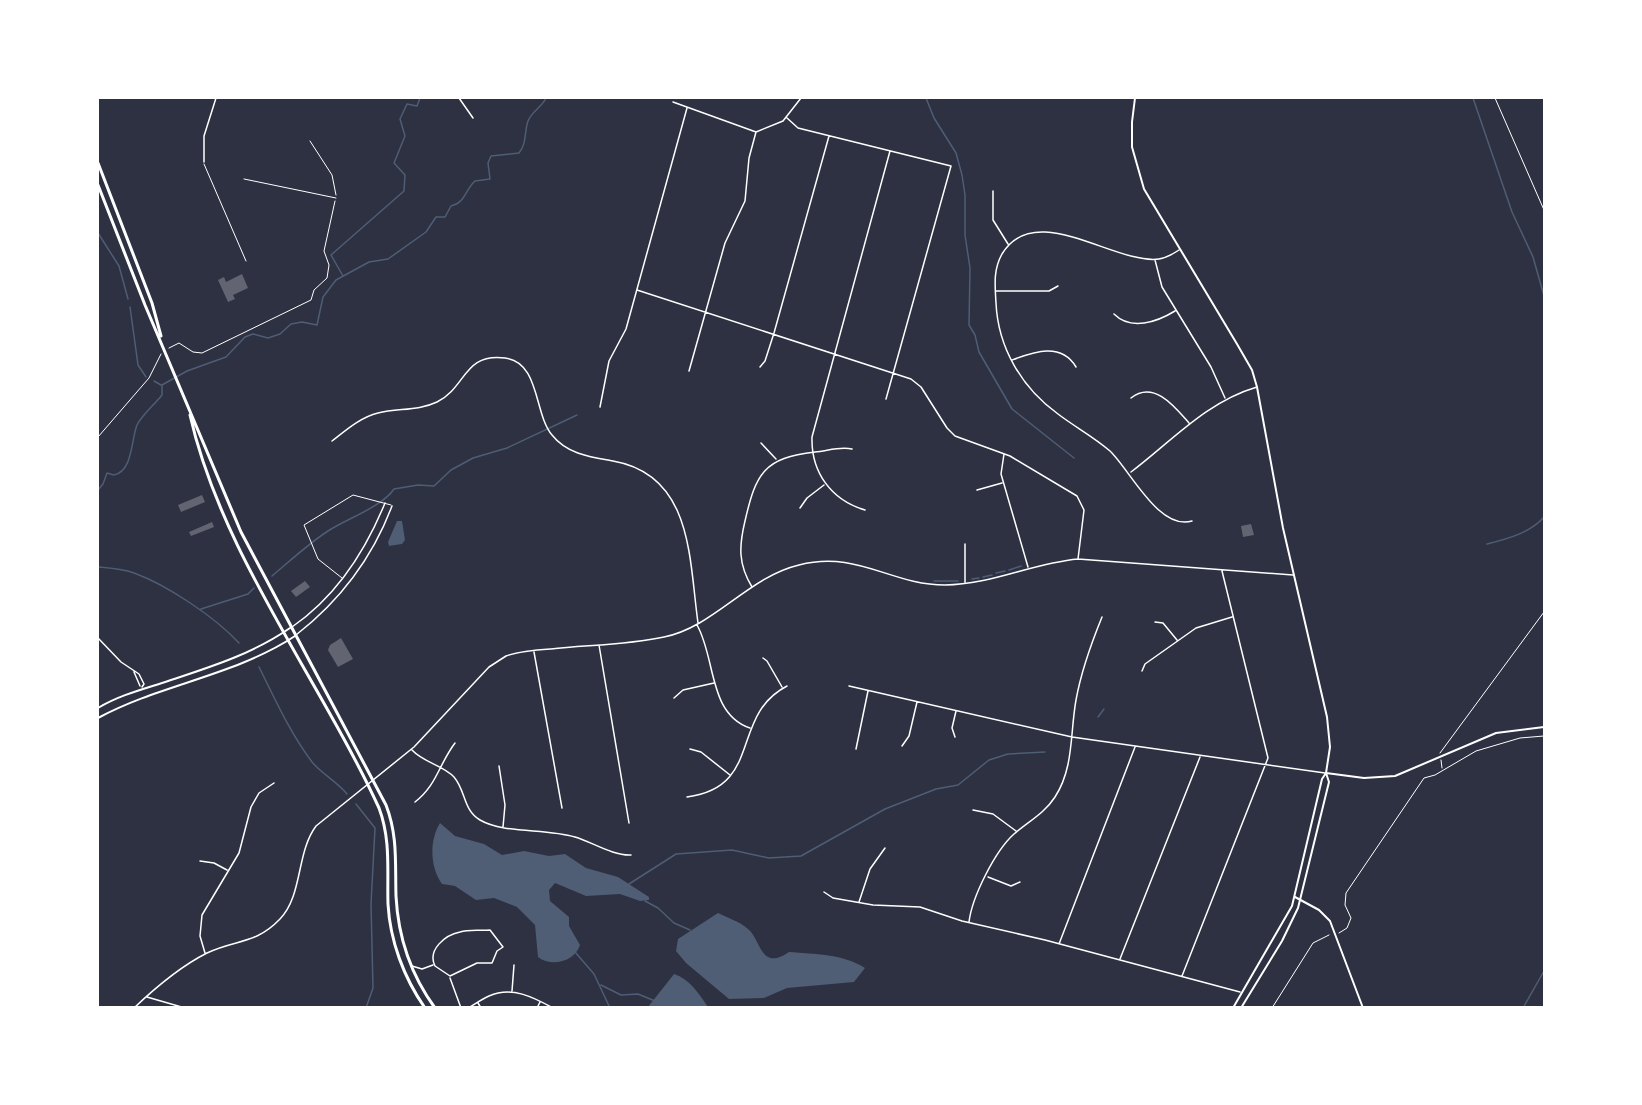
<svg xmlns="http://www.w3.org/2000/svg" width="1642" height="1105" viewBox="0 0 1642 1105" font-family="Inter,sans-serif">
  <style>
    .water { fill: #4f5d75 }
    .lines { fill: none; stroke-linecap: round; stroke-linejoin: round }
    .stream { stroke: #4f5d75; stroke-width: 1.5 }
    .building { fill: #626471 }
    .path { stroke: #fff; stroke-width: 1 }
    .service { stroke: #fff; stroke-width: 1 }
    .minor { stroke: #fff; stroke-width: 1.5 }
    .tertiary { stroke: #fff; stroke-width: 2 }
    .secondary { stroke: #fff; stroke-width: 2 }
    .primary { stroke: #fff; stroke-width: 3 }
  </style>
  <rect width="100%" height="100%" fill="#2d3142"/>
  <path class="water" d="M 397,521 L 402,521 L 405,540 L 402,544 L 389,546 L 388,542 Z
    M 440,823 L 455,836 L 484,844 L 502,855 L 524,851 L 549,856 L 565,854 L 586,868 L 618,877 L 649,897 L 649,900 L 640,901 L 620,894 L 586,896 L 555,883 L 549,890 L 550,901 L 569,917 L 569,926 L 580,945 C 575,961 552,968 538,957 L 535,925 L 517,907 L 494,898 L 476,900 L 455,886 L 442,884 C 430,867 429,841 440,823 Z
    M 718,913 C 728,918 739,921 748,929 C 761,939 760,972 789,952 C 814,954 844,954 865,968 L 854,982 L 787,988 L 764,998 L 729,999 L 686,963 L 676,951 L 678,939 Z
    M 674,974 C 690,979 699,994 708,1007 L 648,1007 Z"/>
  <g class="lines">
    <path class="stream" d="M 926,98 L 934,118 L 956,153 L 962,175 L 965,195 L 965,235 L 970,268 L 969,325 L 975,335 L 979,352 L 1012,409 L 1074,458
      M 1473,98 L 1512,212 L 1533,257 L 1544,296
      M 98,233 L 119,266 L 128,299
      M 343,276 L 331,255 L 404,191 L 405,175 L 394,163 L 405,136 L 400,119 L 407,104 L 417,106 L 420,98
      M 130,307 L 138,365 L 146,377
      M 154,381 L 161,385
      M 162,385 L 187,371 L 226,357 L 245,337 L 253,334 L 268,338 L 280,334 L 291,324 L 302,322 L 317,325 L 323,297 L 336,280 L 369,262 L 388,259 L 426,232 L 436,217 L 445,217 L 451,206 C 465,203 465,190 475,181 L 490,179 L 488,163 L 491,156 L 519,153 C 527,143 524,133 528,121 C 532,111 542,107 546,98
      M 98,490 L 103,484 L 107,473 L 114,475 C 133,471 131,440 137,425 C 142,415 155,404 162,395 L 162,386
      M 1487,544 C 1507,539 1530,533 1544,517
      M 98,567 C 110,568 123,569 134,573 C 167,585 215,617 239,643
      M 1009,570 L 1021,566
      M 996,573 L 1005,571
      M 272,576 C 290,561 308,544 328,531 C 346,519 382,507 394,489 L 418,485 L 434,486 L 451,470 L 473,458 L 507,448 L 577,415
      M 983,577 L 992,575
      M 972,579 L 979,578
      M 934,581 L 958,581
      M 201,609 L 248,594 L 254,588
      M 259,667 C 275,699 290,733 312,762 C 322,774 336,781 347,794
      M 1098,717 L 1104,709
      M 356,804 L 375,828 L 371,904 L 373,988 L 366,1008
      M 629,884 L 676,854 L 732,850 L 769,858 L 801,856 L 885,809 L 936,789 L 958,785 L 989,760 L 1008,754 L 1045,752
      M 645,901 L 658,908 L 674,923 L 690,930
      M 575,952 L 594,974 L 610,1008
      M 601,985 L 621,995 L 638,994 L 655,1001
      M 1523,1008 L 1544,971"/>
  </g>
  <path class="building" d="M 242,274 L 248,288 L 233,295 L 235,299 L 228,302 L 218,280 L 224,277 L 226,282 Z
    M 202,495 L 205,502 L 181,512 L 178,505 Z
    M 212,522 L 214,527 L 191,536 L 189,532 Z
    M 1251,524 L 1254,535 L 1243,537 L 1241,526 Z
    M 305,581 L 310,587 L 296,597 L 291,591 Z
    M 341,638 L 353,659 L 338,667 L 328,650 L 330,645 Z"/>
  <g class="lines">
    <path class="path" d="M 1495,98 L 1544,210
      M 310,141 L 332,175 L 336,195
      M 169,348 L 179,343 L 193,352 L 202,353 L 311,300 L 314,290 L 327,278 L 329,265 L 324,251 L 335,201
      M 98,437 L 149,378 L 161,354
      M 1440,753 L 1544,612
      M 1441,760 L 1442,768
      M 1339,933 L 1347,928 L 1351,918 L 1345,905 L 1346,893 L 1424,778 L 1435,775 L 1476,751 L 1520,738 L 1544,736
      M 1272,1008 L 1313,943 L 1329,935"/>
    <path class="service" d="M 204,164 L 246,261
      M 244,179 L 336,198
      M 342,578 L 318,559 L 304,525 L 353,495 L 391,505"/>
    <path class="minor" d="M 459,98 L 473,118
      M 673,102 L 756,132 L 783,121 L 801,98
      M 787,118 L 798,128 L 951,166 L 886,399
      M 204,162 L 204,136 L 216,98
      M 993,191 L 993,220 L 1008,244
      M 1179,250 C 1173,254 1166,258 1159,259 C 1115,265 1035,199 1002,254 C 993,270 995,286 996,303 C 998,348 1022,388 1058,414 C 1075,427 1094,437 1110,451 C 1130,470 1159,531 1192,521
      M 1155,260 L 1162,287 L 1211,367 L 1225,398
      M 637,290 L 911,379 L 921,387 L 947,428 L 955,436 L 1010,456 L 1077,496 L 1084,510 L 1078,559
      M 996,291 L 1049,291 L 1058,286
      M 1114,314 C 1131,331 1157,322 1175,311
      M 1012,360 C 1034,352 1061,342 1076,367
      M 760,367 L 765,361 L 774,333 L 829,136
      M 689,371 L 725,243 L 745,201 L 749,158 L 756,132
      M 1131,398 C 1154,380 1175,407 1189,423
      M 600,407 L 609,361 L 626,329 L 687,108
      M 332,441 C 346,430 361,417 378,413 C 398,408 418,411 437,402 C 467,387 463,353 505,358 C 540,362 534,414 552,435 C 567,454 590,457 613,461 C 693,475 689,559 698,623
      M 761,443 L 776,459
      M 1004,454 L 1001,474 L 1028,567
      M 1131,472 C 1172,441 1206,402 1257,387
      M 977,490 L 1002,483
      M 800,508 L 807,498 L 824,485
      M 865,510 C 831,500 811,472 812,437 L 890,151
      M 965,544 L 965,582
      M 752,587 C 738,564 739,546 745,521 C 756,473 764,458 815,452 C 827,451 840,446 852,449
      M 1155,622 L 1163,623 L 1177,640
      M 697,625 C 716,658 708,714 750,728
      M 292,627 C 337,596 365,552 385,503
      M 296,635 C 341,600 372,559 392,506
      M 98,638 L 121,662 L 139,674 L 144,684 L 142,687
      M 599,645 L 629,823
      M 534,652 L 562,808
      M 763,658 L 767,661 L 782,687
      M 1142,671 L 1145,664 L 1196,628 L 1232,617
      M 134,672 L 140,686
      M 849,686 L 1072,737 L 1325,773
      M 674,698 L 683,690 L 714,683
      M 955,737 L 952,728 L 956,711
      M 902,746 L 909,736 L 917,702
      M 690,749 L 701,752 L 730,775
      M 856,749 L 868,691
      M 412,750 C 424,763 443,765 454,777 C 466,791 463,810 480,820 C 504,834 546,828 575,837 C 592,842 613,856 631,855
      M 499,766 L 505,805 L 503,827
      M 687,797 C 764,787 729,716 787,686
      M 415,802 C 437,785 439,764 455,743
      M 973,810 L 993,814 L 1016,831
      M 200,861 L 214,863 L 227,870
      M 988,877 L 1011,886 L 1020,882
      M 824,892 L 833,898 L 873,905 L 920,907 L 962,921 L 1045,940 L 1240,992
      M 859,902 L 870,869 L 885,848
      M 969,922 C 972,897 995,851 1014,834 C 1029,821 1044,814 1055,797 C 1074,768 1070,733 1076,700 C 1081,672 1091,644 1102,617
      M 490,930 L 503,947 L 497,951 L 492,963 L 477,963 L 450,976 L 435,966 C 427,950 445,935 460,932 C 469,929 480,931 490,930 Z
      M 1059,944 L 1135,747
      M 205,953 L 200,936 L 202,915 L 239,853 L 251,807 L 259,793 L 274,783
      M 1120,959 L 1200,757
      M 412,966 L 422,969 L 433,965
      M 1182,976 L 1268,758 L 1222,571
      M 450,978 L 461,1008
      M 512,991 L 514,965
      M 147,997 L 185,1008
      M 478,1003 L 481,1008
      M 134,1008 C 155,988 181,966 207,953 C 236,939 255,945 280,919 C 303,895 296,853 316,826 L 414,747 L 489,667 L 506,656 C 520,651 536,650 551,649 C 588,645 627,645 664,637 C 714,627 748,577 799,565 C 857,550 891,585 945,585 C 990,585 1033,563 1078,559 L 1293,575
      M 468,1008 C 475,1004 482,999 489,996 C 512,986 533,997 553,1008
      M 537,1008 L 540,1002"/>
    <path class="tertiary" d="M 98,708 C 118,696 140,690 162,683 C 207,668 251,655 290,628
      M 98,718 C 161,684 234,676 295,636
      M 1295,897 L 1319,910 L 1330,921 L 1363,1008"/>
    <path class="secondary" d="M 1135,98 L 1132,122 L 1132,147 L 1144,189 L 1237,344 L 1252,370 L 1257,387 L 1283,528 L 1327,717 L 1330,747 L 1326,773 L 1322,779 L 1292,906 L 1233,1008
      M 1326,773 L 1364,778 L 1395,776 L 1496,733 L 1544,727
      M 1241,1008 L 1282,941 L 1298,908 L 1329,782 L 1326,773"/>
    <path class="primary" d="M 98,163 L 152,303 L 161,336
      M 98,185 L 145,305 L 241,532 L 386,805 C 398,836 395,864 396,896 C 398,936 411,975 435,1008
      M 190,415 C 221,553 320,680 379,808 C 391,840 387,870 388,904 C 390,941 404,978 425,1008"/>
  </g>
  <rect width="1642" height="1105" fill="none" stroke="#ffffff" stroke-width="198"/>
</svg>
